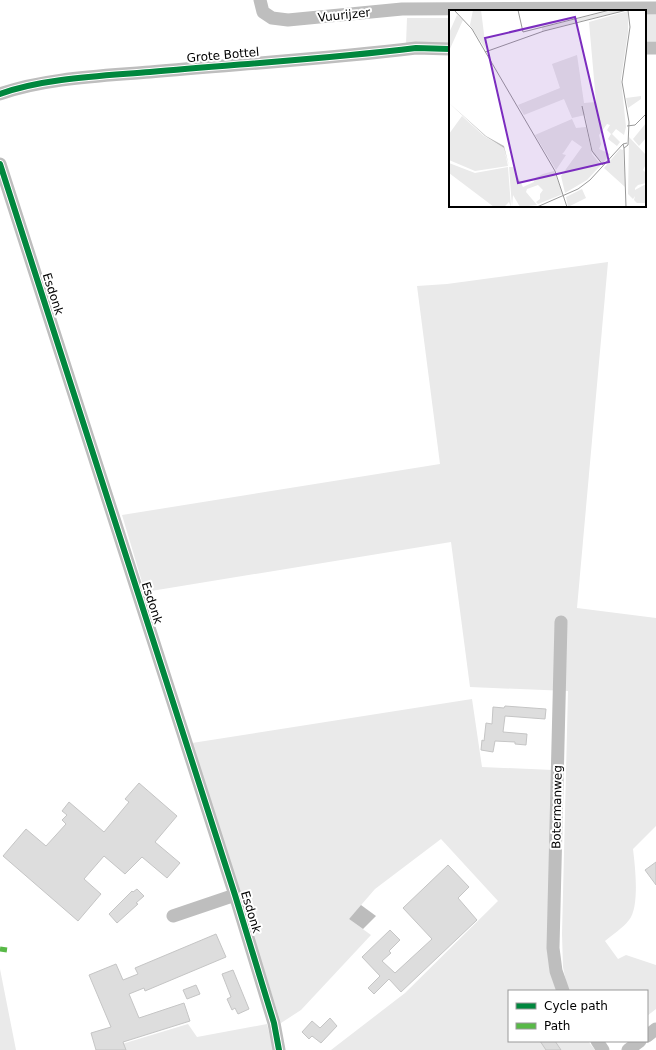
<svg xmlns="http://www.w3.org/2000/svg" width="656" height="1050" viewBox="0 0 656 1050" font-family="'DejaVu Sans',sans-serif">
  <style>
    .green { fill: #eaeaea }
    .water { fill: #bcbcbc }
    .building { fill: #ddd; stroke: #c5c5c5 }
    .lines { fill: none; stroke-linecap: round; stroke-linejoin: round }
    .minor { stroke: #bebebe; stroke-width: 13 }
    .quiet { stroke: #58b947; stroke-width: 5; stroke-dasharray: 10 5; stroke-linecap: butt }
    .cycleway-casing { stroke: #fff; stroke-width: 8 }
    .cycleway { stroke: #00873e; stroke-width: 6 }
    .labels { text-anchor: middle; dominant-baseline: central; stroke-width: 4; stroke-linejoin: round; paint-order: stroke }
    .street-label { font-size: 12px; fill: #000; stroke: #fff }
    .inset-road { fill: none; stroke: #999; stroke-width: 1 }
    .view { fill: #7b2cbf; fill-opacity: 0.15; stroke: #7b2cbf; stroke-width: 2 }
    .inset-edge { fill: none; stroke: #000; stroke-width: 2 }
  </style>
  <rect width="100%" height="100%" fill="#fff"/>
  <path class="green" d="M 645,15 L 656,15 L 656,41 L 645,41 Z
    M 407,18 L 450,18 L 450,43 L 406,44 Z
    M 608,262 L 577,608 L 656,618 L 656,826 L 633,849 C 635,865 640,907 629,920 C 623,928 613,934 605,941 L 618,959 L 626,955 L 656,965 L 656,1009 L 647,1016 L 647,991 L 568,991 L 563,967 L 562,934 L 568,691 L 470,687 L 451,542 L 145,592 L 122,515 L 440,464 L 417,286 L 447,284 Z
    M 472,699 L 482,767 L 553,770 L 551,967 L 554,984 L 557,991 L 509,991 L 509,1041 L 588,1041 L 595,1050 L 331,1050 L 405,993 L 498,901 L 441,839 L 375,889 L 349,919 L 371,935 L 301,1010 L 281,1023 L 192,743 Z
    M 0,969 L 16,1050 L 0,1050 Z
    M 188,1024 L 197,1037 L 267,1024 L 273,1050 L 124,1050 L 122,1044 Z"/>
  <path class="water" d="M 361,905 L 376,916 L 363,929 L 349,919 Z"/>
  <path class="building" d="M 505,706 L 546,709 L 545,719 L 505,716 L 503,732 L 527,734 L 526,745 L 515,744 L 515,742 L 495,741 L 493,752 L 481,750 L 482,740 L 484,741 L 486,723 L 492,724 L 493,707 L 504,708 Z
    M 139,783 L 177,816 L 155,842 L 180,863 L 167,878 L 142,857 L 125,874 L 104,856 L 84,879 L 101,894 L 78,921 L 3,856 L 26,829 L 46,846 L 66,824 L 62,820 L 67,815 L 62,811 L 69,802 L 104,832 L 129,802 L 125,799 Z
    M 656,862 L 656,885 L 645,870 Z
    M 448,865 L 469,887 L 458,898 L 477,920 L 401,992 L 389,979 L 374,994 L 368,988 L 380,976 L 362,957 L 390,930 L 400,940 L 389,951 L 391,953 L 382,961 L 395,973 L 432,939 L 403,908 Z
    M 137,889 L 144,896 L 136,903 L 138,904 L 117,923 L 109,914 L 132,891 L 133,892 Z
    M 216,934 L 226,957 L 145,991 L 144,988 L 129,994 L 139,1018 L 184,1003 L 190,1021 L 123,1042 L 126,1050 L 96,1050 L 91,1033 L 111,1027 L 89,975 L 116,964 L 123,980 L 138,974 L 135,968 Z
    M 233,970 L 249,1009 L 238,1014 L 235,1008 L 232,1010 L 227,999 L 231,997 L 222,974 Z
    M 196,985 L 200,994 L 187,999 L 183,990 Z
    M 330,1018 L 337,1026 L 321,1043 L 312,1036 L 309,1039 L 302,1032 L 312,1021 L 320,1028 Z
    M 540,1041 L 555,1041 L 561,1050 L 546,1050 Z"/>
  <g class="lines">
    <path class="minor" d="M 260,0 L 263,12 L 272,18 L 288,20 L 402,9 L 656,8
      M 645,48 L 656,48
      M 0,94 C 44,78 103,76 150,72 C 238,64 327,59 416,48 L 450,49
      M 0,164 L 235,895 L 274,1023 L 279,1050
      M 561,622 L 553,948 L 556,971 L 563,991
      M 173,916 L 235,895
      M 647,1036 L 656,1029
      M 597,1041 L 603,1050
      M 628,1050 L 640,1041"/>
    <path class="quiet" d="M 0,949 L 7,950"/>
    <defs>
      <path id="cycleway" d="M 0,94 C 44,78 103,76 150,72 C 238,64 327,59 416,48 L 450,49
        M 0,164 L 235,895 L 274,1023 L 279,1050"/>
    </defs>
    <use href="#cycleway" class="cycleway-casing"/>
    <use href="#cycleway" class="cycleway"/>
  </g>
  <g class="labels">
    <g class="street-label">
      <text transform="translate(344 15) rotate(-6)">Vuurijzer</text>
      <text transform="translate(223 55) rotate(-5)">Grote Bottel</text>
      <text transform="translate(53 294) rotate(72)">Esdonk</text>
      <text transform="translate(152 603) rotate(72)">Esdonk</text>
      <text transform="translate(557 807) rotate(-89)">Botermanweg</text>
      <text transform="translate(251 912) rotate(73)">Esdonk</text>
    </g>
  </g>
  <g transform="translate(449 10)">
    <rect width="197" height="197" fill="#fff"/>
    <path d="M 24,0 L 32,0 L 37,40 L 21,15 ZM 165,0 L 177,0 L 93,21 L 93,17 ZM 179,1 L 179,22 L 172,69 L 177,117 L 175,125 L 167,119 L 163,124 L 171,132 L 168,136 L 159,129 L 162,124 L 158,120 L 161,115 L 158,114 L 150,125 L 152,134 L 150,139 L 161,144 L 154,153 L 144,144 L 136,105 L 123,108 L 115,89 L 75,105 L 69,95 L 111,78 L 103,54 L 128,45 L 135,93 L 147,92 L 140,12 ZM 8,5 L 14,10 L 0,41 L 0,23 ZM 192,86 L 192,89 L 179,98 L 177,88 ZM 13,106 L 35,126 L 55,138 L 59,156 L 26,161 L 0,150 L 0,124 ZM 123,109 L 127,118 L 137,117 L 143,144 L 152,155 L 138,170 L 116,183 L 112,166 L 133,137 L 123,130 L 115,142 L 113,144 L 117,145 L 107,160 L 86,125 ZM 197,113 L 197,128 L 190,136 L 184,129 ZM 180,127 L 197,145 L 197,154 L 194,160 L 197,163 L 197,173 L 189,175 L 186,178 L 186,180 L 197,174 L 197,193 L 188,193 L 185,190 L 186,186 L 184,189 L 179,184 ZM 171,139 L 174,140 L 176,177 L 155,158 ZM 0,153 L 26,163 L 59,157 L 62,197 L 60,192 L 55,197 L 45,197 L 0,163 ZM 60,157 L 64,157 L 74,177 L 85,172 L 86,168 L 94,164 L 105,161 L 114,184 L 89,194 L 87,192 L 91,189 L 91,184 L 94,180 L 89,175 L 78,179 L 77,182 L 88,195 L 71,197 L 64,185 L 63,197 ZM 133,179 L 137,188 L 119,197 L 117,187 Z" fill="#eaeaea"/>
    <path d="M 0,93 L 37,126 L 55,136 L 60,156 L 55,138 L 36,126 Z" fill="#bcbcbc"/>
    <path class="inset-road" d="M 5,0 L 23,19 L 106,161 L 118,197M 69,0 L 74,22 L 161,0M 36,42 L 95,21 L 178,0M 133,96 L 143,141 L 154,155M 178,116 L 186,115 L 197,104M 178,133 L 174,134 L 175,138 L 179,135 L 180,112 L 173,72 L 181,17 L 179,0M 175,138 L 177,197M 88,197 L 129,179 L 141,170 L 174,134"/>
    <path class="view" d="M 126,7 L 160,152 L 69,173 L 36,28 Z"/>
    <rect width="197" height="197" class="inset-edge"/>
  </g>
  <rect x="508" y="990" width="140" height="52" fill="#ffffff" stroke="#999999"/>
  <rect x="516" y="1003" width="20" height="6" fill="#00873e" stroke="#999999"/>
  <text x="544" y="1010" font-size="12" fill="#000000">Cycle path</text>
  <rect x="516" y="1023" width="20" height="6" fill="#58b947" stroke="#999999"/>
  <text x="544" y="1030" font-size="12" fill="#000000">Path</text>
</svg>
